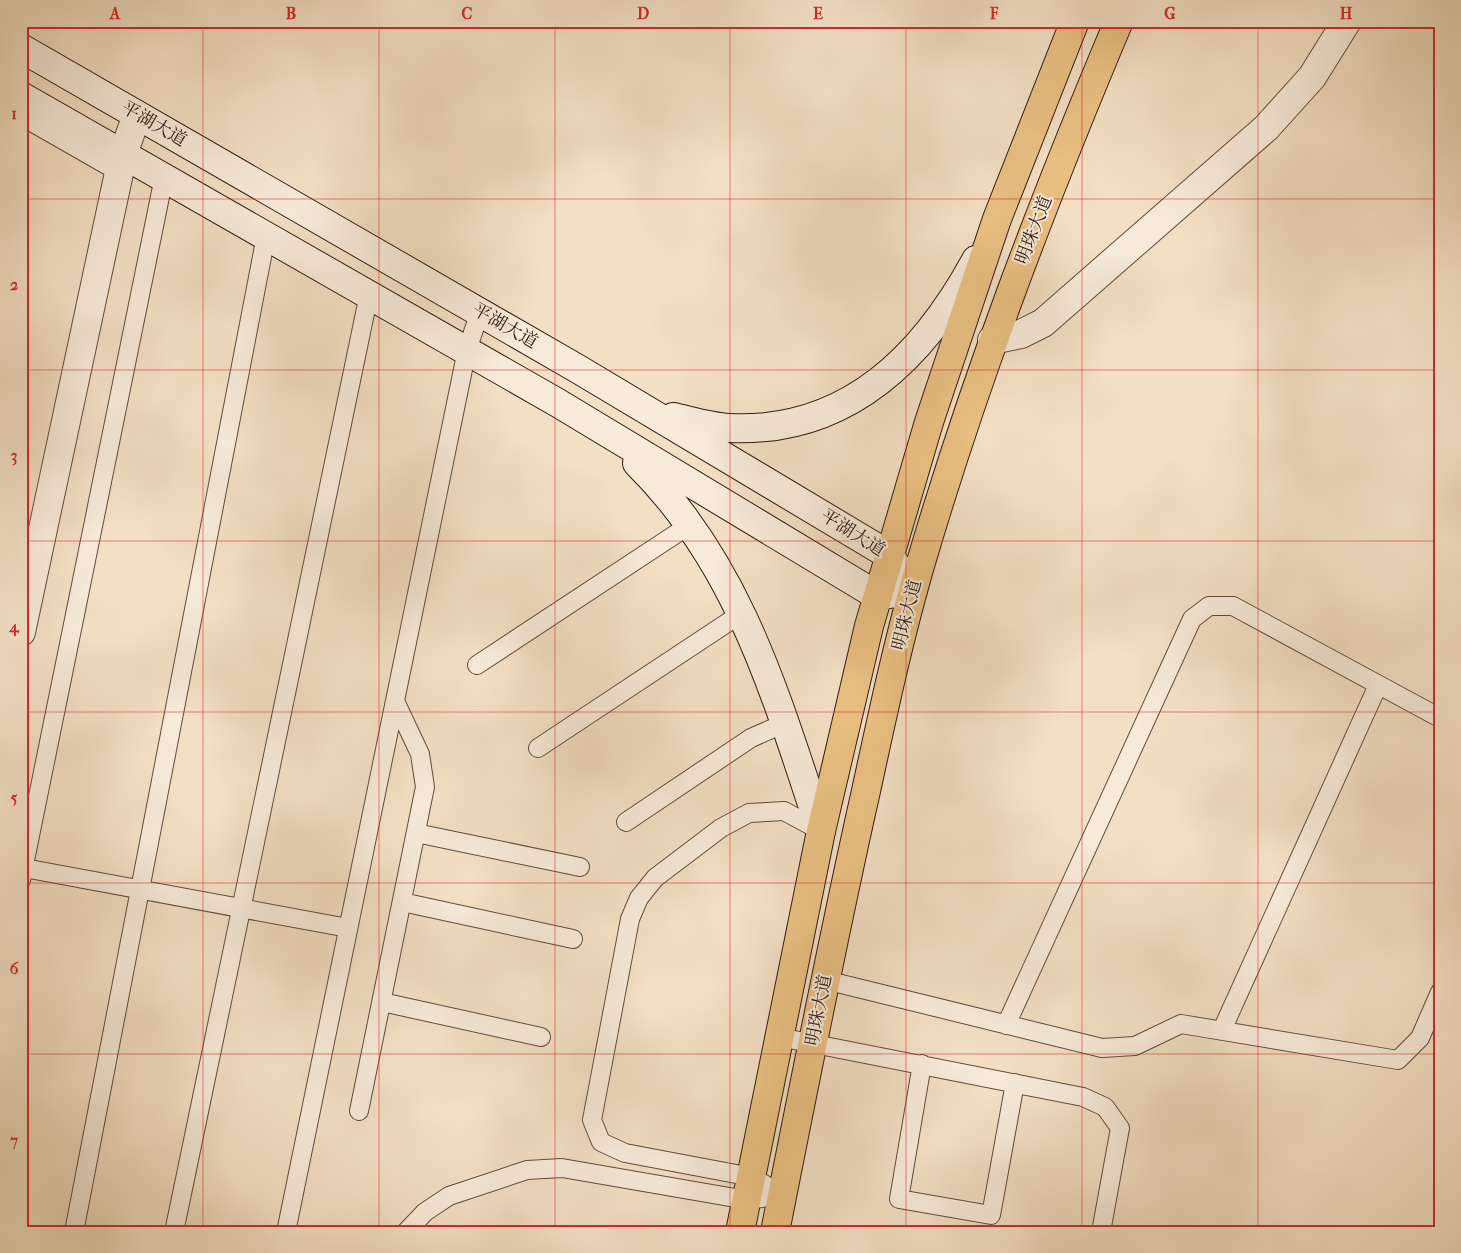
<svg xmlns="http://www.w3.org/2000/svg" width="1461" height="1253" viewBox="0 0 1461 1253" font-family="'IM FELL French Canon','Noto Serif SC',serif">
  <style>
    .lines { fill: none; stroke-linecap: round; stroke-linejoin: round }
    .lane-casing { stroke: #614a3e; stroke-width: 20 }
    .street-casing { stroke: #614a3e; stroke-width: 30 }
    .secondary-casing { stroke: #301911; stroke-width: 30 }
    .primary-casing { stroke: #301911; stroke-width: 30 }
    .lane { stroke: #f7ead9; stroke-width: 18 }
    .street { stroke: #f7ead9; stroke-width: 28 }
    .secondary { stroke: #f7ead9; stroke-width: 28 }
    .primary { stroke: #eac082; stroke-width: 28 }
    .grid { fill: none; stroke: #d62828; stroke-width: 1; stroke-opacity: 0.55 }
    .labels { text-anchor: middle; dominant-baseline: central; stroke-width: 4; stroke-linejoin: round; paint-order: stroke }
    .street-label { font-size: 18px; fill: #301911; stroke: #f7ead9 }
    .neatline { fill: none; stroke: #d62828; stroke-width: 2 }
    .grid-label { font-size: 16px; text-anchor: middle; font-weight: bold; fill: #d62828 }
  </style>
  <rect width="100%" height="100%" fill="#f3dfc4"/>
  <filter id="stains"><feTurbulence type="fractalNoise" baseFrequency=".004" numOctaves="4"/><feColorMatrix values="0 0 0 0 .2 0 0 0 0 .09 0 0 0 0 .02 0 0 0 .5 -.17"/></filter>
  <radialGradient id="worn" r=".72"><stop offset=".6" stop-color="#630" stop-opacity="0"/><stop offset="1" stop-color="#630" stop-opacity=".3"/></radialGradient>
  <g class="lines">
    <defs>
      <path id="lane" d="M 21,116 L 119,172
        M 477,665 L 691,524
        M 538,748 L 742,613
        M 626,822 L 751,738 L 785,723
        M 416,833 L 580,867
        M 24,868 L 348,928
        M 21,880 L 164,177
        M 402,902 L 573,939
        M 825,980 L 1102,1048 L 1135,1046 L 1181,1024 L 1398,1060 L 1420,1038 L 1440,992
        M 382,1002 L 541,1037
        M 1006,1025 L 1192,619 L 1209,606 L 1233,606 L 1440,718
        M 1222,1030 L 1378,685
        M 779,1037 L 1083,1097 L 1105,1107 L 1120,1128 L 1101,1232
        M 922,1064 L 899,1199 L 991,1215 L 1015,1083
        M 359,1111 L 425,787 L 420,754 L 395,701
        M 782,1195 L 752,1177 L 625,1153 L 601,1142 L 592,1120 L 630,919 L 639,898 L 655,878 L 721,828 L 749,813 L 784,811 L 821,831
        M 74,1232 L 266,236
        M 174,1232 L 369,294
        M 286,1232 L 467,350 L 480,312
        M 406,1232 L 425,1212 L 449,1196 L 527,1170 L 562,1168 L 747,1200 L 782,1195"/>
      <path id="street" d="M 992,340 L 1021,334 L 1043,323 L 1266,128 L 1312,77 L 1347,21
        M 21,632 L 123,154 L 137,115"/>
      <path id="secondary" d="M 21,48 L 578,369 L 889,555 L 913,590 L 878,596 L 558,403 L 21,96
        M 673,417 C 691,421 710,427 729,428 C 848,434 924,356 976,260
        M 637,463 C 740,565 776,697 821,831"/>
      <path id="primary" d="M 740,1232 L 821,831 L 869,626 L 929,422 L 997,219 L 1075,21
        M 775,1232 C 804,1085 833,937 866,791 C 882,717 898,642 919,569 C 974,381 1043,201 1119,21"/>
    </defs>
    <use href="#lane" class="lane-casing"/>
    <use href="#street" class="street-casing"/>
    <use href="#secondary" class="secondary-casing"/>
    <use href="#primary" class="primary-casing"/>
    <use href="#lane" class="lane"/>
    <use href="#street" class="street"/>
    <use href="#secondary" class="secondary"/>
    <use href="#primary" class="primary"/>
  </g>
  <path class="grid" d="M 203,21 L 203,1232M 379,21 L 379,1232M 555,21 L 555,1232M 730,21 L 730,1232M 906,21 L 906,1232M 1082,21 L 1082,1232M 1258,21 L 1258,1232M 21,199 L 1440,199M 21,370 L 1440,370M 21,541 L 1440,541M 21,712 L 1440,712M 21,883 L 1440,883M 21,1054 L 1440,1054"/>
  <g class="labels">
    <g class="street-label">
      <text transform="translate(154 124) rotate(30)">平湖大道</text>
      <text transform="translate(1034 230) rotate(-69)">明珠大道</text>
      <text transform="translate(505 326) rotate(30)">平湖大道</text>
      <text transform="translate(853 533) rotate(32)">平湖大道</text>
      <text transform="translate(907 615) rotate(-76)">明珠大道</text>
      <text transform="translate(819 1010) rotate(-79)">明珠大道</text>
    </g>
  </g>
  <rect width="1461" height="1253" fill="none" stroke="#f3dfc4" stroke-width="55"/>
  <rect x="28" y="28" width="1406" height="1198" class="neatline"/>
  <g class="grid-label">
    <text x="115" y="19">A</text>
    <text x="291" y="19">B</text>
    <text x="467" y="19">C</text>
    <text x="643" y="19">D</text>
    <text x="818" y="19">E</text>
    <text x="994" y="19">F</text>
    <text x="1170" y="19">G</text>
    <text x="1346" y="19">H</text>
    <text x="14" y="119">1</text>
    <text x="14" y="290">2</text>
    <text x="14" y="461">3</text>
    <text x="14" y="632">4</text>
    <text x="14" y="803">5</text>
    <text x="14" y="974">6</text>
    <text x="14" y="1146">7</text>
  </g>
  <rect width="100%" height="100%" filter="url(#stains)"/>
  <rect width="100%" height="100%" fill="url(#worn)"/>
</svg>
